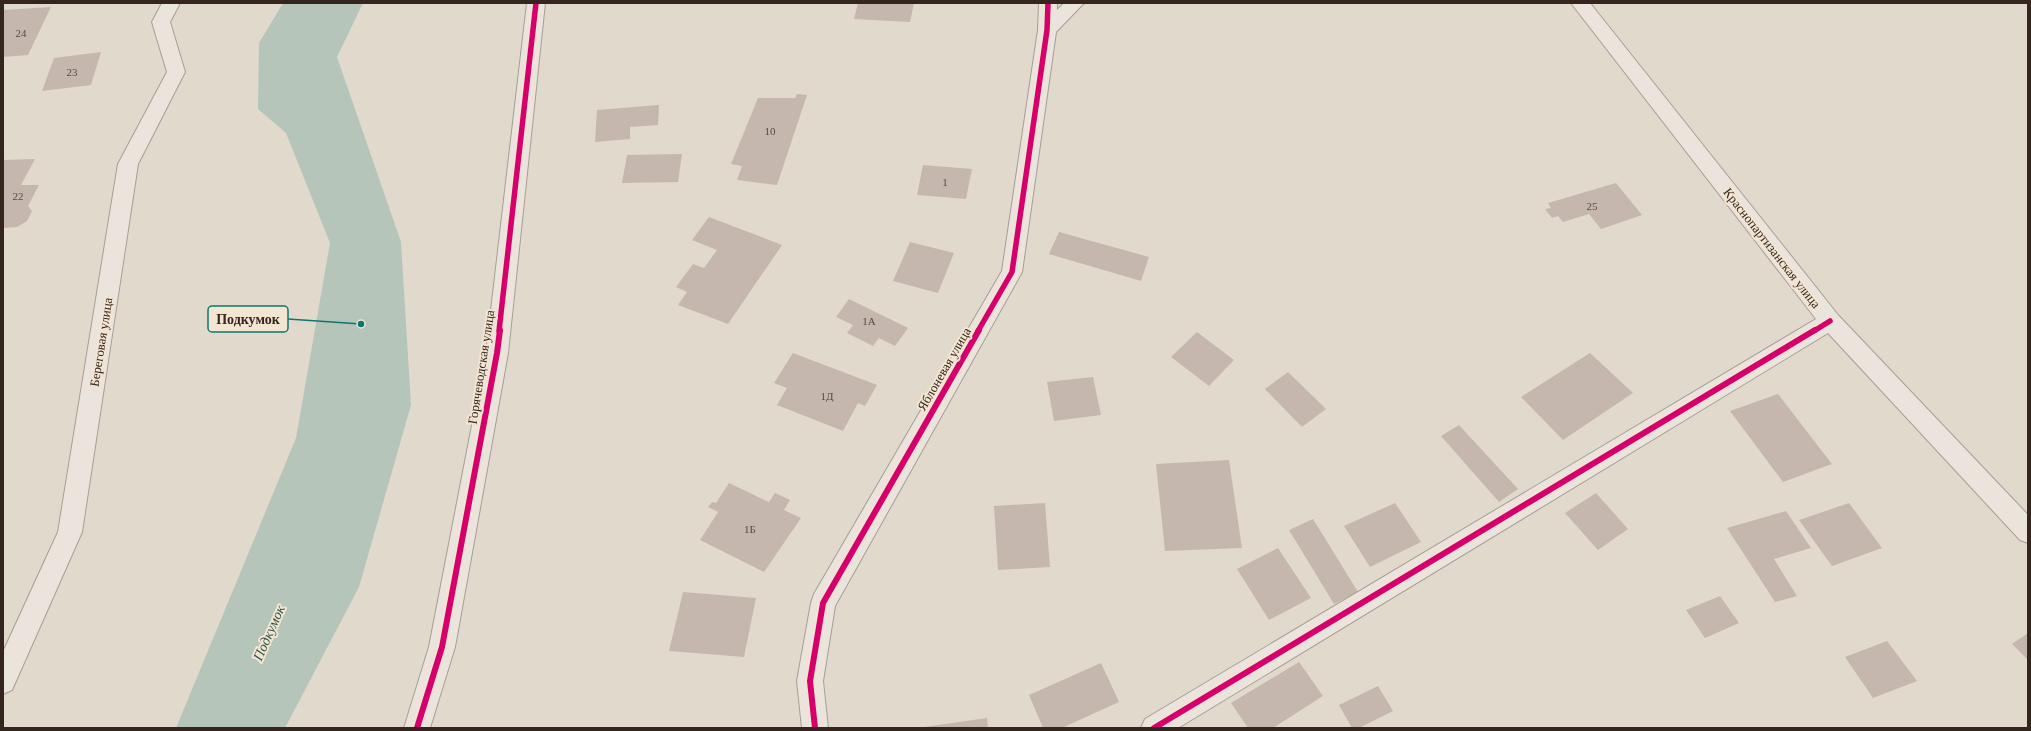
<svg xmlns="http://www.w3.org/2000/svg" width="2031" height="731" viewBox="0 0 2031 731" font-family="Georgia,serif">
  <style>
    .water { fill: #b6c5ba }
    .building { fill: #c5b7ad }
    .lines { fill: none; stroke-linecap: round; stroke-linejoin: round }
    .minor-casing { stroke: #a69e95; stroke-width: 2 }
    .minor { fill: #eae4dd; fill-rule: evenodd }
    .cycleway-far1-casing { stroke: #f2e5d2; stroke-width: 8 }
    .cycleway-casing { stroke: #f2e5d2; stroke-width: 9 }
    .cycleway-far1 { stroke: #d6006c; stroke-width: 5.5 }
    .cycleway { stroke: #d6006c; stroke-width: 6 }
    .labels { text-anchor: middle; dominant-baseline: central; stroke-width: 4; stroke-linejoin: round; paint-order: stroke }
    .number-label { font-size: 11px; fill: #584a42 }
    .street-label { font-size: 13px; fill: #34261e; stroke: #f2e5d2 }
    .water-label { font-size: 14px; font-style: italic; fill: #2e534c; stroke: #f2e5d2 }
    .leader { fill: none; stroke: #0f766e; stroke-width: 1.5 }
    .callout-dot { fill: #0f766e; stroke: #f2e5d2; stroke-width: 1.5 }
    .callout { fill: #f2e5d2; stroke: #0f766e; stroke-width: 1.5 }
    .callout-label { font-size: 14px; text-anchor: middle; font-weight: bold; fill: #34261e }
  </style>
  <rect width="100%" height="100%" fill="#e1d9cc"/>
  <path class="water" d="M 283,3 L 363,3 L 337,57 L 401,242 L 411,405 L 359,587 L 285,728 L 176,728 L 296,438 L 330,243 L 286,133 L 258,109 L 259,43 Z"/>
  <path class="building" d="M 858,3 L 914,3 L 910,22 L 854,19 Z
    M 51,7 L 28,55 L 3,57 L 3,10 Z
    M 101,52 L 91,85 L 42,91 L 54,58 Z
    M 797,94 L 807,95 L 777,185 L 737,180 L 742,166 L 731,164 L 758,98 L 795,98 Z
    M 659,105 L 658,125 L 630,127 L 630,139 L 595,142 L 597,110 Z
    M 682,154 L 678,182 L 622,183 L 627,155 Z
    M 35,159 L 21,185 L 39,185 L 28,206 L 32,211 L 27,221 L 17,227 L 3,228 L 3,160 Z
    M 923,165 L 972,169 L 966,199 L 917,195 Z
    M 1616,183 L 1642,215 L 1601,229 L 1589,214 L 1563,222 L 1558,216 L 1552,218 L 1545,209 L 1551,208 L 1548,203 Z
    M 709,217 L 782,245 L 728,324 L 678,305 L 687,292 L 676,287 L 693,264 L 704,268 L 717,250 L 692,240 Z
    M 1059,232 L 1149,257 L 1141,281 L 1049,254 Z
    M 910,242 L 954,253 L 938,293 L 893,281 Z
    M 849,299 L 908,328 L 895,346 L 879,338 L 873,346 L 847,333 L 853,325 L 836,317 Z
    M 1197,332 L 1234,360 L 1209,386 L 1171,357 Z
    M 793,353 L 877,385 L 865,406 L 858,403 L 843,431 L 777,405 L 787,388 L 774,383 Z
    M 1590,353 L 1633,393 L 1563,440 L 1521,397 Z
    M 1288,372 L 1326,409 L 1302,427 L 1265,389 Z
    M 1093,377 L 1101,415 L 1054,421 L 1047,382 Z
    M 1778,394 L 1832,464 L 1783,482 L 1730,411 Z
    M 1459,425 L 1518,489 L 1499,502 L 1441,436 Z
    M 1229,460 L 1242,548 L 1165,551 L 1156,464 Z
    M 729,483 L 769,502 L 775,493 L 790,500 L 784,510 L 801,518 L 764,572 L 700,540 L 718,512 L 708,507 L 712,502 L 716,503 Z
    M 1596,493 L 1628,529 L 1598,550 L 1565,513 Z
    M 1045,503 L 1050,567 L 998,570 L 994,506 Z
    M 1395,503 L 1421,542 L 1370,567 L 1344,526 Z
    M 1849,503 L 1882,548 L 1832,566 L 1799,520 Z
    M 1786,511 L 1811,548 L 1774,559 L 1797,596 L 1775,602 L 1727,528 Z
    M 1313,519 L 1358,592 L 1334,604 L 1289,530 Z
    M 1278,548 L 1311,598 L 1269,620 L 1237,569 Z
    M 683,592 L 756,598 L 744,657 L 669,651 Z
    M 1720,596 L 1739,623 L 1705,638 L 1686,610 Z
    M 2028,633 L 2028,660 L 2012,644 Z
    M 1887,641 L 1917,681 L 1873,698 L 1845,657 Z
    M 1299,662 L 1323,696 L 1273,728 L 1248,728 L 1231,703 Z
    M 1101,663 L 1119,702 L 1062,728 L 1043,728 L 1029,695 Z
    M 1378,686 L 1393,711 L 1359,728 L 1352,728 L 1339,705 Z
    M 987,718 L 988,728 L 924,728 L 924,727 Z"/>
  <g class="lines">
    <defs>
      <path id="minor" d="M 162,3 L 180,3 L 170,22 L 185,72 L 138,164 L 82,532 L 12,690 L 3,694 L 3,652 L 58,532 L 118,164 L 167,72 L 152,22 Z
        M 527,3 L 545,3 L 508,353 L 455,647 L 430,728 L 404,728 L 429,647 L 486,353 Z
        M 1039,3 L 1057,3 L 1057,10 L 1064,3 L 1084,3 L 1056,32 L 1022,272 L 835,606 L 823,681 L 828,728 L 802,728 L 797,681 L 811,603 L 814,594 L 1002,271 L 1038,30 Z
        M 1571,3 L 1590,3 L 1838,315 L 2028,515 L 2028,543 L 2020,540 L 1828,333 L 1178,728 L 1141,728 L 1145,719 L 1816,319 Z"/>
    </defs>
    <use href="#minor" class="minor-casing"/>
    <use href="#minor" class="minor"/>
    <defs>
      <path id="cycleway-far1" d="M 499,331 L 536,3
        M 978,331 L 1012,272 L 1047,30 L 1048,3
        M 1814,331 L 1830,321"/>
      <path id="cycleway" d="M 417,728 L 442,647 L 497,353 L 500,330
        M 815,728 L 810,681 L 823,603 L 979,330
        M 1154,728 L 1815,330"/>
    </defs>
    <use href="#cycleway-far1" class="cycleway-far1-casing"/>
    <use href="#cycleway" class="cycleway-casing"/>
    <use href="#cycleway-far1" class="cycleway-far1"/>
    <use href="#cycleway" class="cycleway"/>
  </g>
  <g class="labels">
    <g class="number-label">
      <text x="21" y="33">24</text>
      <text x="72" y="72">23</text>
      <text x="770" y="131">10</text>
      <text x="945" y="182">1</text>
      <text x="18" y="196">22</text>
      <text x="1592" y="206">25</text>
      <text x="869" y="321">1А</text>
      <text x="827" y="396">1Д</text>
      <text x="750" y="529">1Б</text>
    </g>
    <g class="street-label">
      <text transform="translate(1772 248) rotate(52)">Краснопартизанская улица</text>
      <text transform="translate(101 342) rotate(-81)">Береговая улица</text>
      <text transform="translate(481 367) rotate(-81)">Горячеводская улица</text>
      <text transform="translate(944 369) rotate(-60)">Яблоневая улица</text>
    </g>
    <g class="water-label">
      <text transform="translate(269 633) rotate(-66)">Подкумок</text>
    </g>
  </g>
  <path class="leader" d="M361 324L288 319"/>
  <circle class="callout-dot" cx="361" cy="324" r="4"/>
  <rect class="callout" x="208" y="306" width="80" height="26" rx="4"/>
  <g class="callout-label">
    <text x="248" y="324">Подкумок</text>
  </g>
  <rect width="2031" height="731" fill="none" stroke="#34261e" stroke-width="8"/>
</svg>
